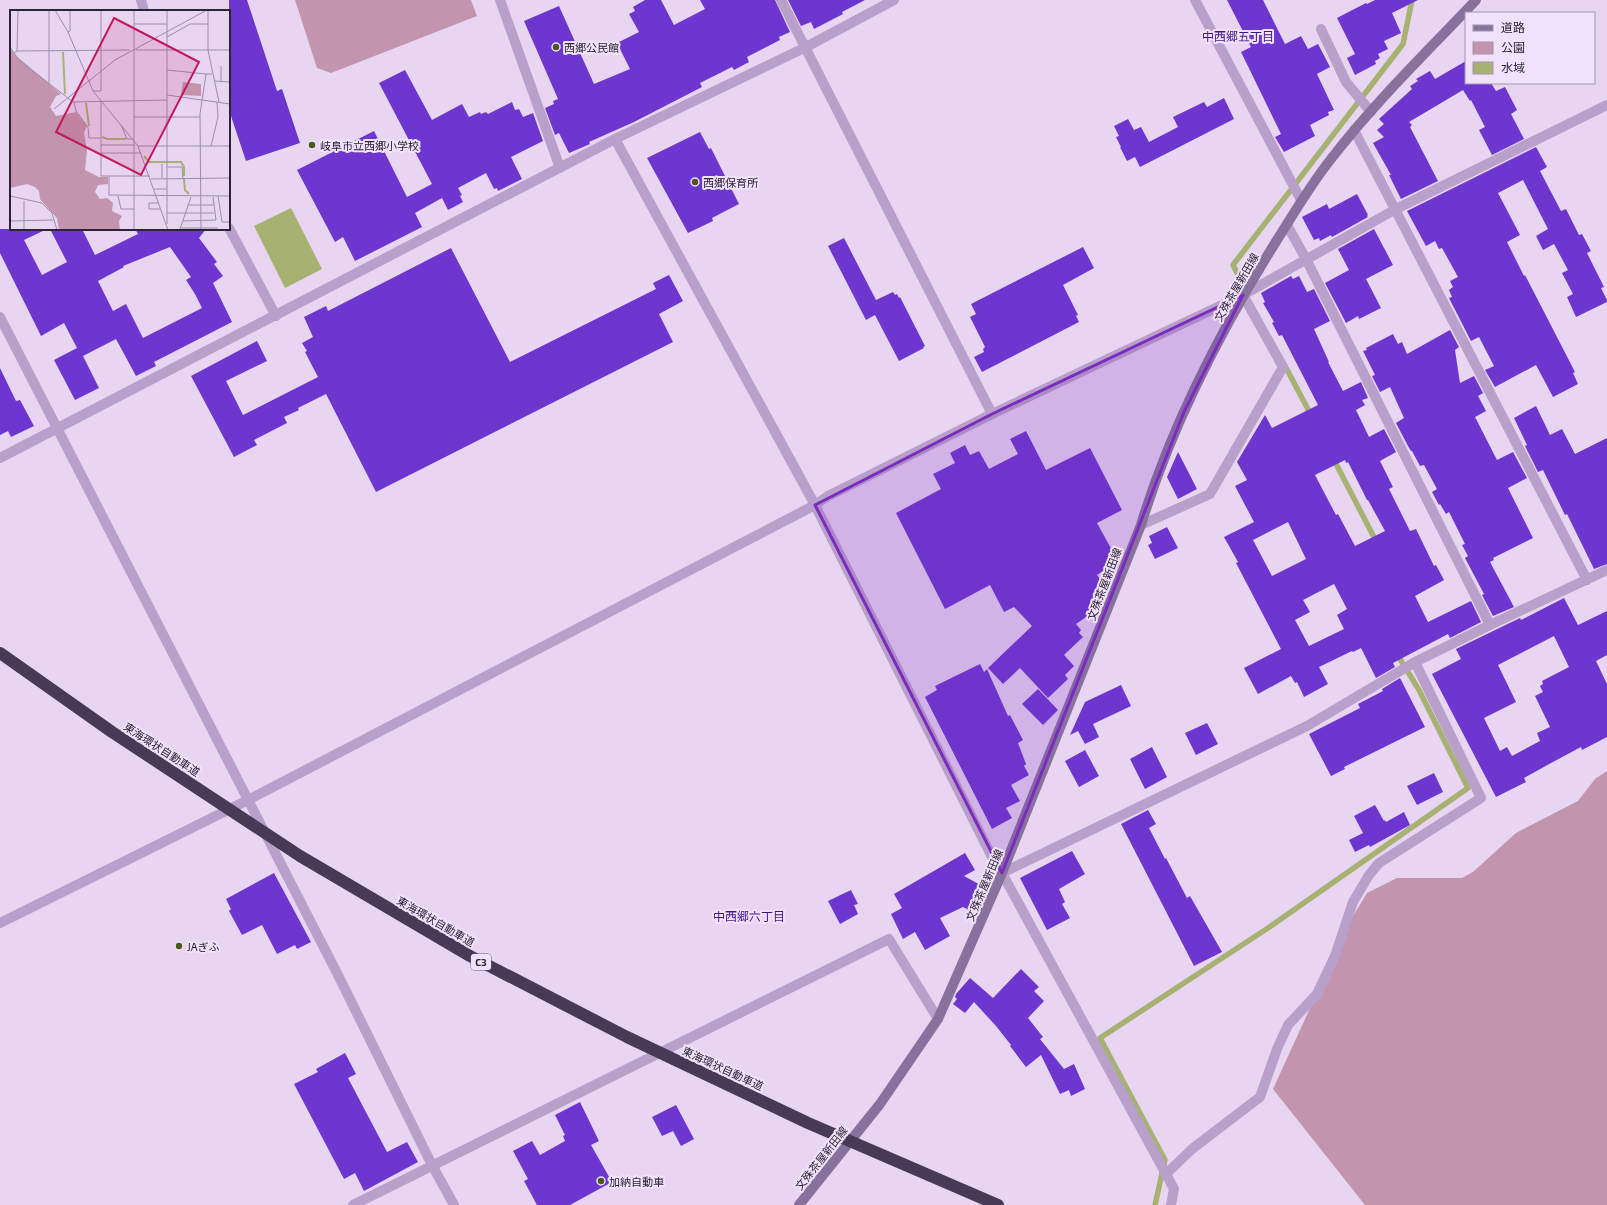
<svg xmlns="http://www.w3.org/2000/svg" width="1607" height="1205" viewBox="0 0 1607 1205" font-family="'Exo 2','Noto Sans JP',sans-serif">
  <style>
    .green { fill: #c294ad }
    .water { fill: #a7b172 }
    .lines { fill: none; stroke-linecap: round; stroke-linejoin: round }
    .stream { stroke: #a7b172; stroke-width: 5.5 }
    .building { fill: #6c36cf; fill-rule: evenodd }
    .minor { stroke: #b8a0ca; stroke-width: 10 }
    .secondary { stroke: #87729e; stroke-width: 10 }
    .motorway { stroke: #463a56; stroke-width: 12 }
    .marked { fill: #7b2cbf; fill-opacity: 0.2; stroke: #7b2cbf; stroke-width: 3; stroke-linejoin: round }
    .poi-dot { fill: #4c5817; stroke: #f1e1fa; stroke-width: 1.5 }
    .labels { text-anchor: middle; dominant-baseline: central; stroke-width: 4; stroke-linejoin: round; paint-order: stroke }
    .shield { fill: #f1e1fa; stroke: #665d6f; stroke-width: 1 }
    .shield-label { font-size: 10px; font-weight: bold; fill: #2b2434 }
    .poi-label { font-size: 11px; fill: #2b2434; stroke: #f1e1fa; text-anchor: start }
    .street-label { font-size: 11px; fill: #2b2434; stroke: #f1e1fa }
    .neighbourhood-label { font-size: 12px; fill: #3f1888; stroke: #f1e1fa }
    .inset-river { fill: none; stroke: #a7b172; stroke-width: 2 }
    .inset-road { fill: none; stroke: #9c8ea6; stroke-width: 1 }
    .view { fill: #c2185b; fill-opacity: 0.15; stroke: #c2185b; stroke-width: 2 }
    .inset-edge { fill: none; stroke: #2b2434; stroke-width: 2 }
  </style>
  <rect width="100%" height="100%" fill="#e8d5f2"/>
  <path class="green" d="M 295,0 L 471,0 L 477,16 L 331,73 L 317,68 Z
    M 1607,771 L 1607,1205 L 1365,1205 L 1273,1089 L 1349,923 L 1367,893 L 1397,878 L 1462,878 L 1473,872 L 1516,833 L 1578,801 L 1595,779 Z"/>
  <path class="water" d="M 291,208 L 322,269 L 285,288 L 254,226 Z"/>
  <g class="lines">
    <path class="stream" d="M 1247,293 L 1233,265 L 1403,44 L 1412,0
      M 1284,364 L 1311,415
      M 1333,458 L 1377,543
      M 1155,1205 L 1165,1160 L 1100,1038 L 1268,928 L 1468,788 L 1419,690 L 1397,654"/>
  </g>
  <path class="building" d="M 229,0 L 247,0 L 277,91 L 282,89 L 300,143 L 246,161 L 229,110 Z
    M 645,0 L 661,0 L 674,25 L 705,9 L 700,0 L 775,0 L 790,32 L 779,37 L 780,40 L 747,57 L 749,62 L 734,70 L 732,67 L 700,83 L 702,87 L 634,122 L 589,142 L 590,144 L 569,153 L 559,133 L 555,135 L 545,108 L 554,104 L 553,101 L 558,99 L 524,21 L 559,6 L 594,84 L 630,69 L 617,43 L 639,32 L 629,14 L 635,11 L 633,7 Z
    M 788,0 L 865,0 L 842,12 L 843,14 L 814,29 L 811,22 L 801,26 Z
    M 1227,0 L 1263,0 L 1285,44 L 1301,36 L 1308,49 L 1318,44 L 1330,67 L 1317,74 L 1334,110 L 1328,112 L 1329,115 L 1310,125 L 1315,136 L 1284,152 L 1275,137 L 1281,134 L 1241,52 L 1251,47 Z
    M 1375,0 L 1418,0 L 1392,13 L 1401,33 L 1384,41 L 1388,49 L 1378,54 L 1380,58 L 1375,61 L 1376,64 L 1355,75 L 1347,58 L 1355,54 L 1337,18 L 1366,3 L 1367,4 Z
    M 1466,61 L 1466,83 L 1491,83 L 1496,91 L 1505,87 L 1517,110 L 1511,114 L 1524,139 L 1492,155 L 1479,130 L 1485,127 L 1471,100 L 1470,101 L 1463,90 L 1409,122 L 1412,125 L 1410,127 L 1438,181 L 1401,199 L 1389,175 L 1391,175 L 1373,143 L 1384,137 L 1377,130 L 1384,124 L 1379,119 L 1412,89 L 1410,86 L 1418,81 L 1416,79 L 1430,71 L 1435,79 Z
    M 405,70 L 432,120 L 462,104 L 469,117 L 480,112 L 481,114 L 486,112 L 488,114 L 512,102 L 515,110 L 519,109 L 523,117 L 533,113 L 543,141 L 511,157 L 522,179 L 498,191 L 497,188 L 494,189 L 486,173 L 458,188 L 462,195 L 460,196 L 463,202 L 448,210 L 442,198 L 415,213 L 422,227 L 355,261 L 343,237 L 335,242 L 297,170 L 374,131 L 407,197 L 432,184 L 379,83 Z
    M 1224,98 L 1234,119 L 1140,167 L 1135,157 L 1127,161 L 1120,147 L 1121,147 L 1116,137 L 1119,136 L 1114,126 L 1128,119 L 1134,130 L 1141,127 L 1149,142 L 1178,127 L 1173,117 L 1204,102 L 1207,107 Z
    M 700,132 L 709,149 L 711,148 L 739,204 L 712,218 L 713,221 L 688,233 L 647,158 Z
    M 1536,147 L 1547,167 L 1540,171 L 1561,211 L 1566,209 L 1579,235 L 1582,234 L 1591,251 L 1587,253 L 1604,287 L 1601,288 L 1607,300 L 1607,302 L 1576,317 L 1567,297 L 1573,294 L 1562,273 L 1568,270 L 1554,244 L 1543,250 L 1536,236 L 1548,229 L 1523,180 L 1498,193 L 1520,235 L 1507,242 L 1524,276 L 1525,275 L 1575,372 L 1573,373 L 1578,384 L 1553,397 L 1536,365 L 1495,387 L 1485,370 L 1494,366 L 1479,337 L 1471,341 L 1449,298 L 1452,297 L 1449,290 L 1453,287 L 1450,281 L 1458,277 L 1442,248 L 1439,249 L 1435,241 L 1426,246 L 1407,211 Z
    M 1357,194 L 1368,215 L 1367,216 L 1368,217 L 1332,237 L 1331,235 L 1320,241 L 1319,238 L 1314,240 L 1302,217 L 1327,204 L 1329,209 Z
    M 0,229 L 47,229 L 24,240 L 42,275 L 67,262 L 50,229 L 82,229 L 95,255 L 138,234 L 135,229 L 206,229 L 199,238 L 217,262 L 214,264 L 223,276 L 213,283 L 232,322 L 154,362 L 156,366 L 136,376 L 116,339 L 83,356 L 99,388 L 75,400 L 54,360 L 77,348 L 64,323 L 41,336 L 0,253 ZM 170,247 L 191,277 L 186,280 L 195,294 L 202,308 L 143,338 L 126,304 L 113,311 L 98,281 L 124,267 L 123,266 Z
    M 1374,229 L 1393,265 L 1366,279 L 1381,308 L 1359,319 L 1358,316 L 1346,323 L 1325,283 L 1349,270 L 1338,249 Z
    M 844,238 L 876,300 L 893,292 L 895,295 L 897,294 L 899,298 L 900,297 L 925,346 L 923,347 L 924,348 L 899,361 L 875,315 L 866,320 L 828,246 Z
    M 1083,247 L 1094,268 L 1063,285 L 1078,315 L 1076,316 L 1079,322 L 982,372 L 974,357 L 984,352 L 983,349 L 985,347 L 970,317 L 976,314 L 971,304 Z
    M 451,248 L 510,362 L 656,289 L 653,283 L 669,275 L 683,301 L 659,314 L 673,342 L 376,492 L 326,394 L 298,408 L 299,410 L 284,417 L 287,423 L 254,440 L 257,445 L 234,457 L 191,376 L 257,341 L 267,361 L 226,381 L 243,415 L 318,377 L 305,352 L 307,351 L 302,343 L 313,337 L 304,317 L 326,306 L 328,311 Z
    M 1291,276 L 1293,279 L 1299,276 L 1307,292 L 1314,289 L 1330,321 L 1314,329 L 1329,362 L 1328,362 L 1343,391 L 1361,382 L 1368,398 L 1362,400 L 1365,405 L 1356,410 L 1369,437 L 1384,429 L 1396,452 L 1380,461 L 1393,487 L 1389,489 L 1410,531 L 1416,529 L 1434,566 L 1436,565 L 1444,580 L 1415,596 L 1428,622 L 1471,601 L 1481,622 L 1450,638 L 1448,634 L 1393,663 L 1395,667 L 1376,678 L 1361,648 L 1353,652 L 1352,651 L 1319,667 L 1328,684 L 1304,697 L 1297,682 L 1295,683 L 1291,676 L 1258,694 L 1244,668 L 1281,649 L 1236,563 L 1238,562 L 1224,537 L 1254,522 L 1235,486 L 1247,480 L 1237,462 L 1265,415 L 1272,428 L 1318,405 L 1282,335 L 1279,336 L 1272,323 L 1274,322 L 1263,303 L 1265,302 L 1261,293 ZM 1345,460 L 1346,463 L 1348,462 L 1367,500 L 1368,500 L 1385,531 L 1355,546 L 1338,514 L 1336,515 L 1315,475 ZM 1288,522 L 1306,559 L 1272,576 L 1253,540 ZM 1334,584 L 1347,609 L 1337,615 L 1344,629 L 1309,646 L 1295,620 L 1310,612 L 1303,600 Z
    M 1450,330 L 1459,347 L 1455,350 L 1460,383 L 1474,376 L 1483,393 L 1478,396 L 1486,411 L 1475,417 L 1497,460 L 1513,452 L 1527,478 L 1508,488 L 1533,538 L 1493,558 L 1494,560 L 1490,562 L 1514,607 L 1493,616 L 1482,595 L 1484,594 L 1465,558 L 1468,556 L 1462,545 L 1465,544 L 1449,512 L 1446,514 L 1440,504 L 1439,505 L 1432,492 L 1437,489 L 1424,465 L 1420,466 L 1412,451 L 1411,451 L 1408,446 L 1396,423 L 1404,418 L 1390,387 L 1380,392 L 1372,376 L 1375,375 L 1363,351 L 1367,350 L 1366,348 L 1393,334 L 1398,344 L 1402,342 L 1407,354 Z
    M 0,368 L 16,401 L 20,400 L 34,426 L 11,437 L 8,431 L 0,435 Z
    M 1536,406 L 1550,435 L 1562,429 L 1575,454 L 1607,438 L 1607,564 L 1594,569 L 1567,514 L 1565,515 L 1543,470 L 1538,472 L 1525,446 L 1527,445 L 1514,418 Z
    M 1026,431 L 1046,470 L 1090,448 L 1122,510 L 1097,523 L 1118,561 L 1097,575 L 1103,583 L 1098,586 L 1104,595 L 1095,601 L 1099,608 L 1076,624 L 1081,630 L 1079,633 L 1083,637 L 1064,655 L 1074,666 L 1065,675 L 1068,679 L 1048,698 L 1020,668 L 1003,684 L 988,668 L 1032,626 L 1014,607 L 1004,612 L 990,585 L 945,609 L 896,513 L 941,489 L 933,474 L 955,463 L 950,453 L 965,445 L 970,455 L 979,451 L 989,469 L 1018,454 L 1010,439 Z
    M 1178,452 L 1197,489 L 1178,499 L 1167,477 Z
    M 1167,527 L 1178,548 L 1155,559 L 1148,545 L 1152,543 L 1149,536 Z
    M 1564,598 L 1578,625 L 1607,611 L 1607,655 L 1596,661 L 1607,684 L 1607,737 L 1582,750 L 1581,747 L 1551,763 L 1524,778 L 1526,782 L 1496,797 L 1432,674 L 1461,659 L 1456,649 L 1520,618 L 1521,620 ZM 1554,636 L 1569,667 L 1542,681 L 1543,684 L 1540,686 L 1543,692 L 1535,696 L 1550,727 L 1537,733 L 1540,741 L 1512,756 L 1507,747 L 1500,751 L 1484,718 L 1516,702 L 1498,665 Z
    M 980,664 L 984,672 L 987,669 L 1008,716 L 1010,715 L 1023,740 L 1018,743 L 1026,764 L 1024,766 L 1029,775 L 1011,785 L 1020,801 L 1006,808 L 1012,818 L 992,829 L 925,697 L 937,690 L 935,686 Z
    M 1400,678 L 1425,727 L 1344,767 L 1345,769 L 1331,776 L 1309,734 L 1360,708 L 1358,704 L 1383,691 L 1382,689 Z
    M 1121,685 L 1131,706 L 1093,724 L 1099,737 L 1085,744 L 1078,731 L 1070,735 L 1085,702 Z
    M 1038,689 L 1058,710 L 1043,725 L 1022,704 Z
    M 1207,723 L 1218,744 L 1196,755 L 1185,733 Z
    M 1152,747 L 1167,777 L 1145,789 L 1130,759 Z
    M 1085,750 L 1099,776 L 1079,787 L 1065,761 Z
    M 1434,773 L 1443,792 L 1417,805 L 1407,786 Z
    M 1375,805 L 1384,821 L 1385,820 L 1386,822 L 1404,812 L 1410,825 L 1370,847 L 1369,845 L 1355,852 L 1349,840 L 1363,833 L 1354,816 Z
    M 1148,810 L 1156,824 L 1149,828 L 1165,859 L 1166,858 L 1187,898 L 1190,896 L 1222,952 L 1194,966 L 1121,824 Z
    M 1072,851 L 1085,874 L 1059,889 L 1065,902 L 1062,904 L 1070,918 L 1047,930 L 1020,878 Z
    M 965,853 L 975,870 L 964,876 L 986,888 L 973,912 L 963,907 L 940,918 L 950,936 L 925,950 L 915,932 L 903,939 L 891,914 L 902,908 L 894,894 Z
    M 274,873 L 311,942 L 297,949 L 295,945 L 277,954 L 262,925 L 242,935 L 229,911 L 231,909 L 226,899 Z
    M 851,890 L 858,904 L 854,905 L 858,914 L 840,924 L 828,901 Z
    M 1021,969 L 1039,987 L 1034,991 L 1044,1001 L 1028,1018 L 1043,1037 L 1040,1039 L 1064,1069 L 1074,1064 L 1085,1089 L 1071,1096 L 1069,1090 L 1060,1094 L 1041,1055 L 1026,1067 L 1010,1046 L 1011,1045 L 996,1026 L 974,1002 L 965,1013 L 953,1004 L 957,999 L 955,997 L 956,994 L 970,978 L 993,998 Z
    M 345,1053 L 356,1074 L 348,1078 L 387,1152 L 407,1142 L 418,1162 L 364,1191 L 355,1173 L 344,1179 L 294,1084 L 318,1072 L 316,1069 Z
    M 580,1102 L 599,1141 L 591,1145 L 612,1182 L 570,1205 L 537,1205 L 524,1181 L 528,1179 L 513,1151 L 532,1141 L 540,1155 L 565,1141 L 563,1136 L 565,1135 L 555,1115 Z
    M 676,1105 L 694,1139 L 681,1146 L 673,1131 L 662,1136 L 652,1117 Z"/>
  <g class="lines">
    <path class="minor" d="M 141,0 L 144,11
      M 500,0 L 560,168
      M 781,0 L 992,414
      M 1195,0 L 1301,200
      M 1321,29 L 1346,82 L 1371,112
      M 1354,130 L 1587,580
      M 615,139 L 815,505 L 995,863 L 1002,873 L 1166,1174 L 1174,1189 L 1171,1205
      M 1287,225 L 1306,259 L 1490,625
      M 229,228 L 276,316
      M 0,317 L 337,973 L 432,1165 L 454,1205
      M 0,458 L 615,139 L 806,47 L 894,0
      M 1141,525 L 1210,494 L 1283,367 L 1243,295
      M 1002,873 L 1307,726 L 1415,662 L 1490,625 L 1607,570
      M 0,923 L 248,800 L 815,505 L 828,496 L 992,414 L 1243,295 L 1396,209 L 1607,105
      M 1166,1174 L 1192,1149 L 1260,1097 L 1277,1049 L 1288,1025 L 1317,994 L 1335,956 L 1353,902 L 1369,875 L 1379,863 L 1481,798 L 1415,662
      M 353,1205 L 889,939 L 938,1019"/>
    <path class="secondary" d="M 799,1205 L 880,1104 L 938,1019 L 1002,873 L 1141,525 C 1171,426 1222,328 1277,240 C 1294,213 1311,184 1331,159 C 1375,102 1427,52 1476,0"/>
    <path class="motorway" d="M 0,653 L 112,732 L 300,856 L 470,956 L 627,1037 L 808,1123 L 998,1205"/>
  </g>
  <path class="marked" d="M 1243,295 L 1184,412 L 1002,873 L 815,505 L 992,414 Z"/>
  <g class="poi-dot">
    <circle cx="556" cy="47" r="4"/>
    <circle cx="312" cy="145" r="4"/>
    <circle cx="695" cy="182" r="4"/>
    <circle cx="179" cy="946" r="4"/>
    <circle cx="601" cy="1181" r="4"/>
  </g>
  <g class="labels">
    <rect class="shield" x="471" y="954" width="20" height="16" rx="3"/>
    <g class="shield-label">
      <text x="481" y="962">C3</text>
    </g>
    <g class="poi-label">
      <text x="564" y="47">西郷公民館</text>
      <text x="320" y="145">岐阜市立西郷小学校</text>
      <text x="703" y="182">西郷保育所</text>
      <text x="187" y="946">JAぎふ</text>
      <text x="609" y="1181">加納自動車</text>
    </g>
    <g class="street-label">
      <text transform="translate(1236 287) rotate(-60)">文殊茶屋新田線</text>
      <text transform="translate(1104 584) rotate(-69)">文殊茶屋新田線</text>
      <text transform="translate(162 749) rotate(33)">東海環状自動車道</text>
      <text transform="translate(984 885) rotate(-67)">文殊茶屋新田線</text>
      <text transform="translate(436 921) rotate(30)">東海環状自動車道</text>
      <text transform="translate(723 1068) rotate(25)">東海環状自動車道</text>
      <text transform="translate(821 1158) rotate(-52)">文殊茶屋新田線</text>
    </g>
    <g class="neighbourhood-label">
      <text x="1238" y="36">中西郷五丁目</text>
      <text x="749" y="916">中西郷六丁目</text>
    </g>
  </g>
  <g transform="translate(10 10)">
    <rect width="220" height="220" fill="#e8d5f2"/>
    <path d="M 0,38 L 4,44 L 51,84 L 46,86 L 40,97 L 46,106 L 66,102 L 77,116 L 74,123 L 77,140 L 75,160 L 89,167 L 98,167 L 98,174 L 88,175 L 85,182 L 90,189 L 97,188 L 103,193 L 102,201 L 112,206 L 109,211 L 110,220 L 49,220 L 47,208 L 30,189 L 29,181 L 25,177 L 17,174 L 0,178 ZM 173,72 L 191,74 L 191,86 L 171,85 Z" fill="#c294ad"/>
    <path class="inset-river" d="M 53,42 L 55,84M 76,93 L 79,116M 92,127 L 97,129 L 116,129M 134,146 L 139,152 L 171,152 L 174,157 L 174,166M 174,169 L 175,180 L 179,184"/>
    <path class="inset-road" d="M 45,0 L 58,22 L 83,81 L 128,136 L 158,220M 124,0 L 124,220M 198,0 L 198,40 L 209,92M 124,14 L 157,14M 58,22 L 60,21 L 60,0M 157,27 L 180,14 L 198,14M 0,37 L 9,50 L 63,92 L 157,90M 126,40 L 220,40M 7,41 L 8,0M 4,43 L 7,41 L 120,40M 157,60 L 196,64M 204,71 L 220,72M 211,71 L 211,56M 39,74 L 39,0M 83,81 L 91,81 L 91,0M 157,85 L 220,94M 91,91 L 91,166 L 140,166M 64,92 L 66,101 L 78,117 L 79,128 L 91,128M 44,99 L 105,50 L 197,0M 124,107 L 190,107M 111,115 L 117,129 L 122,129M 91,135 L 125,135M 128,136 L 220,136M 201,136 L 208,107 L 207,92M 91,143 L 131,143M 152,154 L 152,168M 157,157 L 172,157 L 173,169M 99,166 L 99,185 L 220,186M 141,169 L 220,168M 144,179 L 157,179M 0,186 L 32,193 L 42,203 L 47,220M 108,186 L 111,199 L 124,199M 208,186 L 212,212 L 220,212M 14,191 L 14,220M 149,193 L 139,193 L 139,199 L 150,199M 179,195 L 204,195M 157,203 L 204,203M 0,211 L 43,210M 173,211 L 206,210 L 203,187M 157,214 L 157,0M 170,218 L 208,218M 170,219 L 181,187M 124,220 L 152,220M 191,220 L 190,104 L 196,64 L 202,64"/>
    <path class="view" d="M 104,8 L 189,52 L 131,165 L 46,122 Z"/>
    <rect width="220" height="220" class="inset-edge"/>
  </g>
  <rect x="1465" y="12" width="130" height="72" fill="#f1e1fa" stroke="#a295ab"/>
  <rect x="1473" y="25" width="20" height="6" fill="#87729e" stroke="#a295ab"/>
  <text x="1501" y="32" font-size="12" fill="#2b2434">道路</text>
  <rect x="1473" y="42" width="20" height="12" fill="#c294ad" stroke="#a295ab"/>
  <text x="1501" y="52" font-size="12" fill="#2b2434">公園</text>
  <rect x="1473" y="62" width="20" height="12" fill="#a7b172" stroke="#a295ab"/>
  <text x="1501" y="72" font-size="12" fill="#2b2434">水域</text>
</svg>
